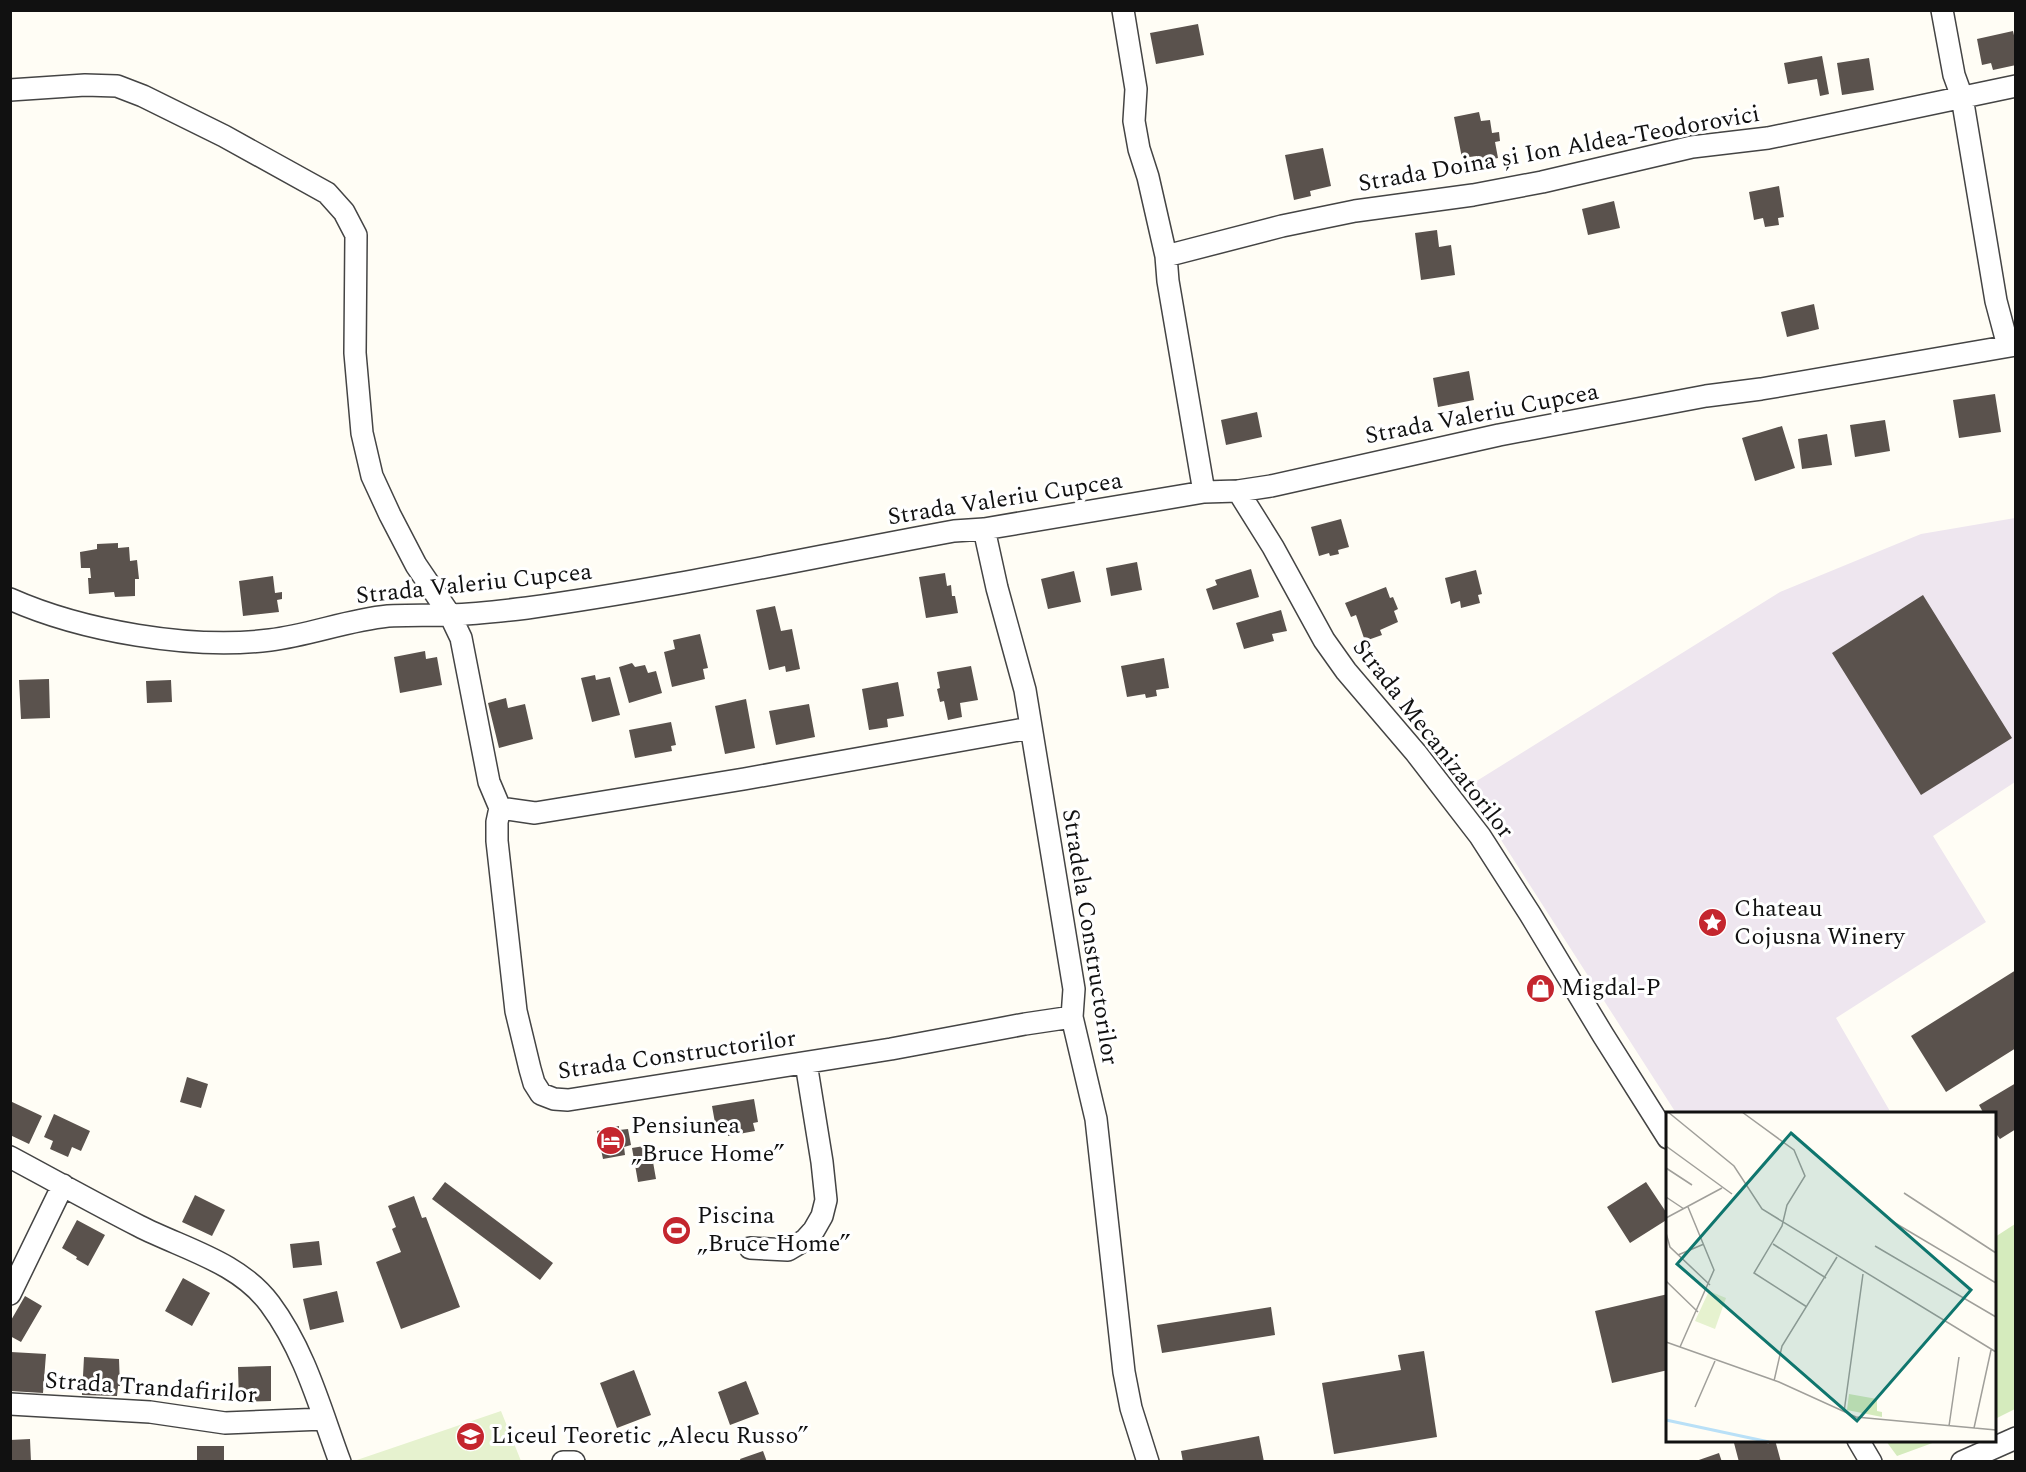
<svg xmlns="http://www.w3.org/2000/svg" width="2026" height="1472" viewBox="0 0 2026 1472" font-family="Spectral,serif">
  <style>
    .industrial { fill: #eee6ef }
    .green { fill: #d5ebbd }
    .pitch { fill: #e6f2cf }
    .building { fill: #5a524d }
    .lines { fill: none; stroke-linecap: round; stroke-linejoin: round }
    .minor-casing { stroke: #444; stroke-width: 24 }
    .minor { stroke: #fff; stroke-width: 21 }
    .labels { text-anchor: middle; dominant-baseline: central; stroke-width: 6; stroke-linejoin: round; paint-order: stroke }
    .street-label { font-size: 24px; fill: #111; stroke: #fff }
    .poi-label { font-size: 24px; fill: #111; stroke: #fff; text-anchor: start }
    .inset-river { fill: none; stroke: #b9e0f7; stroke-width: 3 }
    .inset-road { fill: none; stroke: #a09f9a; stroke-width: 1.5 }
    .view { fill: #0f766e; fill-opacity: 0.15; stroke: #0f766e; stroke-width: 3 }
    .inset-edge { fill: none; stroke: #111; stroke-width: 3 }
  </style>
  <rect width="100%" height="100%" fill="#fffdf5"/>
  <path class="industrial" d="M 2015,518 L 2015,782 L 1933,836 L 1986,922 L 1836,1018 L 1891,1113 L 1676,1113 L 1467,787 L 1780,592 L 1921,534 Z"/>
  <path class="green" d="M 2015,1224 L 2015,1409 L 1995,1419 L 1995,1237 Z
    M 1886,1441 L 1938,1441 L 1897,1456 Z"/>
  <path class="pitch" d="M 501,1411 L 521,1461 L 354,1461 Z"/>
  <path class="building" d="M 1198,24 L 1204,55 L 1156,64 L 1150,33 Z
    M 2013,31 L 2016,44 L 2016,65 L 1993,70 L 1991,63 L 1982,65 L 1977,39 Z
    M 1822,56 L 1829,94 L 1820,96 L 1817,79 L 1788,84 L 1784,63 Z
    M 1869,58 L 1874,90 L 1842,95 L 1837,63 Z
    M 1479,112 L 1481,121 L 1490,120 L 1492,133 L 1499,132 L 1500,141 L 1495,142 L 1498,158 L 1478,162 L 1477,156 L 1462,158 L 1454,117 Z
    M 1323,148 L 1331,186 L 1310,191 L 1311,196 L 1294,200 L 1285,155 Z
    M 1779,186 L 1784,217 L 1778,218 L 1779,225 L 1765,227 L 1763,218 L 1754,220 L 1749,192 Z
    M 1614,201 L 1620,228 L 1588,235 L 1582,209 Z
    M 1437,230 L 1439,247 L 1451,245 L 1455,275 L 1421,280 L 1415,233 Z
    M 1814,304 L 1819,329 L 1787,337 L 1781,312 Z
    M 1469,371 L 1474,400 L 1438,407 L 1433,378 Z
    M 1995,394 L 2001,432 L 1959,438 L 1953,400 Z
    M 1257,412 L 1262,437 L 1226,445 L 1221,420 Z
    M 1885,420 L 1890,451 L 1855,457 L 1850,425 Z
    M 1782,426 L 1795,468 L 1755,481 L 1742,438 Z
    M 1827,434 L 1832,465 L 1802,469 L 1798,439 Z
    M 1341,519 L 1349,547 L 1338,550 L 1339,554 L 1330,556 L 1329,553 L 1319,556 L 1311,527 Z
    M 118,543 L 118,548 L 129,547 L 130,561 L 137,560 L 139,579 L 135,579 L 135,596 L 115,597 L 114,592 L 89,594 L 88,578 L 91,578 L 90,568 L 81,568 L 80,552 L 97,549 L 97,544 Z
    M 1137,562 L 1142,590 L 1111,596 L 1106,568 Z
    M 1251,569 L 1259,597 L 1213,610 L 1206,589 L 1217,585 L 1215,580 Z
    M 1476,570 L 1482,594 L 1478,595 L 1480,603 L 1461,608 L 1460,601 L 1451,604 L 1445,578 Z
    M 1074,571 L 1081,602 L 1048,609 L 1041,579 Z
    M 945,573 L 947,586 L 951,585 L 952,596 L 955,596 L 958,613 L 926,618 L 919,577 Z
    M 273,576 L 275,593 L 282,592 L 282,599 L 277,600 L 279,612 L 243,616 L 239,581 Z
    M 1386,587 L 1390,598 L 1393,597 L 1398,609 L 1394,611 L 1398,622 L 1380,630 L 1382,635 L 1365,641 L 1356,615 L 1351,617 L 1345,603 Z
    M 1923,595 L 2012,738 L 1921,795 L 1832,653 Z
    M 775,606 L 781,631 L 792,629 L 800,669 L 786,672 L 785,666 L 769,670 L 756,610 Z
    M 1281,610 L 1287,631 L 1272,634 L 1274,641 L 1244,649 L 1236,623 Z
    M 700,634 L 708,668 L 703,669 L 705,679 L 672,687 L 664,652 L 675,649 L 673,640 Z
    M 425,651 L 426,659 L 437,657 L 442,685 L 400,693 L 394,657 Z
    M 1164,658 L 1169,688 L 1156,690 L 1157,696 L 1146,698 L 1145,694 L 1127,697 L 1121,666 Z
    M 632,663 L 635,667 L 645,665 L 648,673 L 656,671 L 662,693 L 629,703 L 619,667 Z
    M 971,666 L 978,700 L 960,703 L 962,717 L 948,720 L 944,701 L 940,702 L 937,689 L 940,688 L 937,672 Z
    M 595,675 L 596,680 L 610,677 L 620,715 L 592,722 L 581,678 Z
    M 49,679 L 50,718 L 21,719 L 19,680 Z
    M 171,680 L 172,702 L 147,703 L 146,681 Z
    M 898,682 L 904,716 L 887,719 L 888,727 L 869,730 L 862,689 Z
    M 506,698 L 508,708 L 525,704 L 533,739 L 499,748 L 488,703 Z
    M 746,699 L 755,748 L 725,754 L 715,706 Z
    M 809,704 L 815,737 L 776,745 L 769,711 Z
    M 671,722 L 676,745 L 671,746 L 672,751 L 635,758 L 629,730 Z
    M 2016,970 L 2016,1048 L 1946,1092 L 1911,1036 Z
    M 187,1077 L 208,1084 L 201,1108 L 180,1102 Z
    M 2016,1083 L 2016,1129 L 2000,1139 L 1994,1131 L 1994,1114 L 1984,1114 L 1979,1105 Z
    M 754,1099 L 758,1122 L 753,1123 L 755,1131 L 728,1136 L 728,1132 L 717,1134 L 712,1106 Z
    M 10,1101 L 42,1116 L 29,1144 L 10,1135 Z
    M 54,1114 L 90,1131 L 81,1151 L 72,1147 L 68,1157 L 50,1149 L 53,1141 L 44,1137 Z
    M 619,1126 L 619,1130 L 628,1129 L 631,1145 L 624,1147 L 625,1155 L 603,1159 L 597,1131 Z
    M 650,1145 L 656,1179 L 638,1182 L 632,1148 Z
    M 445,1182 L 553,1263 L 540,1280 L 432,1199 Z
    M 1646,1182 L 1668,1215 L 1668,1219 L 1630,1243 L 1607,1207 Z
    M 195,1195 L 225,1210 L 212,1236 L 182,1222 Z
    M 414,1196 L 422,1218 L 426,1217 L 460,1307 L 401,1329 L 376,1262 L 401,1252 L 392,1229 L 396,1227 L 388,1206 Z
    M 77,1220 L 105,1235 L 88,1266 L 76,1259 L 77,1257 L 62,1248 Z
    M 319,1241 L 322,1265 L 293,1268 L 290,1244 Z
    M 183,1278 L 210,1293 L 192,1326 L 165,1311 Z
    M 337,1291 L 344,1322 L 310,1330 L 303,1299 Z
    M 1668,1294 L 1668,1370 L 1612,1383 L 1595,1311 Z
    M 25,1296 L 42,1306 L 21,1342 L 10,1336 L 10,1322 Z
    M 1271,1307 L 1275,1335 L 1162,1353 L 1157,1325 Z
    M 1424,1351 L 1437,1437 L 1334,1454 L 1322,1383 L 1401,1370 L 1398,1355 Z
    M 11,1352 L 46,1354 L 43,1393 L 10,1391 Z
    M 84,1357 L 119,1359 L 120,1386 L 118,1386 L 117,1396 L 82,1395 Z
    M 271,1366 L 271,1401 L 239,1402 L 238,1367 Z
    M 634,1370 L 651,1415 L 617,1428 L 600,1383 Z
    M 746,1381 L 759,1414 L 730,1425 L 718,1392 Z
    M 1259,1436 L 1264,1462 L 1183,1462 L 1181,1451 Z
    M 30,1439 L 31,1462 L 10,1462 L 10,1440 Z
    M 1744,1440 L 1775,1440 L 1781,1462 L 1739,1462 L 1734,1443 Z
    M 197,1446 L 224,1446 L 224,1462 L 197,1462 Z
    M 763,1451 L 767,1462 L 741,1462 L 740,1459 Z
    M 1719,1453 L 1722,1462 L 1696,1462 L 1696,1461 Z"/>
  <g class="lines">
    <defs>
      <path id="minor" d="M 1123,10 L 1136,89 L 1134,121 L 1139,149 L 1148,177 L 1166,256 L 1168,281 L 1204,492
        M 1942,10 L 1954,75 L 1962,97 L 1996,301 L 2008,346
        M 10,90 L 85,85 L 117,86 L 143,96 L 224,136 L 327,193 L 344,212 L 356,235 L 355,353 L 362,433 L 372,476 L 390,515 L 416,565 L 450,615 L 461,638 L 489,782 L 500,808 L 497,822 L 497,841 L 516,1011 L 530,1069 L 534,1083 L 541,1094 L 554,1099 L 568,1100 L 891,1049 L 1025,1024 L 1072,1017
        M 1166,256 L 1282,226 L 1355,211 L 1473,195 L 1542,182 L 1692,147 L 1768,138 L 2016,86
        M 1238,491 L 1273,547 L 1324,640 L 1346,671 L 1416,753 L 1480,836 L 1530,914 L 1603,1035 L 1668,1138
        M 984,529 L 997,588 L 1025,690 L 1074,989 L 1072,1017 L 1096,1119 L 1124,1372 L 1131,1408 L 1148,1462
        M 10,599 C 82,631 191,650 270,640 C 310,635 348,620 388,616 C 409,615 429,615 450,615 C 476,614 502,611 527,608 C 671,588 812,557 954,531 L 984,529 L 1204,492 L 1238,491 L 1271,486 L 1499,435 L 1706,396 L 1761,389 L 2016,345
        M 500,808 L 535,813 L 744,779 L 1030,728
        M 10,1157 C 53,1180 96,1204 139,1226 C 184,1249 239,1262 270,1304 C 305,1351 320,1408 340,1462
        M 750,1248 L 788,1250 L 805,1240 L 814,1230 L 822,1216 L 826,1200 L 822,1162 L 806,1063
        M 10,1294 L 63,1185
        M 10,1404 L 150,1412 L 225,1423 L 324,1419
        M 1858,1440 L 1871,1462
        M 563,1462 L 574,1462
        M 1962,1462 L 2016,1438"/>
    </defs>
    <use href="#minor" class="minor-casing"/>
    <use href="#minor" class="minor"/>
  </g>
  <defs>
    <symbol id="sight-disc" viewBox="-11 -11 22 22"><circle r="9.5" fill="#c4262e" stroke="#fff"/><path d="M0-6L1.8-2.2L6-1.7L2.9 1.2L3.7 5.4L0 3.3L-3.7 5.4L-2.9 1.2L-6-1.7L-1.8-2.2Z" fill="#fff"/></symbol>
    <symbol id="shop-disc" viewBox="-11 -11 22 22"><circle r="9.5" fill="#c4262e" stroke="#fff"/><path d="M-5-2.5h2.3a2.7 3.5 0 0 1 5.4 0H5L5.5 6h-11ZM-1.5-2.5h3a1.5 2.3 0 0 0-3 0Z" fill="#fff"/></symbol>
    <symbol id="hotel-disc" viewBox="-11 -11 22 22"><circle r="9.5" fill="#c4262e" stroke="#fff"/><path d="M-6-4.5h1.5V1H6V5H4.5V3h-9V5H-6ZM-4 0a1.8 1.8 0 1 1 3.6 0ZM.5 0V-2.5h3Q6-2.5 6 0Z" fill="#fff"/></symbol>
    <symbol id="stadium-disc" viewBox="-11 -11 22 22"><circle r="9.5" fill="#c4262e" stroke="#fff"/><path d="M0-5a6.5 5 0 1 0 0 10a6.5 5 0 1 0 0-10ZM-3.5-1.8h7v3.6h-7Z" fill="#fff"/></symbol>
    <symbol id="school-disc" viewBox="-11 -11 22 22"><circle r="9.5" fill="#c4262e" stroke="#fff"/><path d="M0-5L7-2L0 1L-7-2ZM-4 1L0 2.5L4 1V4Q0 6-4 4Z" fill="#fff"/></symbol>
  </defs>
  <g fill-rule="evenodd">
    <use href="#sight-disc" x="1696" y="906" width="33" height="33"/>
    <use href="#shop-disc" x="1524" y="972" width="33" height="33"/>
    <use href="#hotel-disc" x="594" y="1124" width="33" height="33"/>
    <use href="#stadium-disc" x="660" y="1214" width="33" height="33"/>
    <use href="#school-disc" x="454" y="1420" width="33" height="33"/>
  </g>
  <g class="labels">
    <g class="street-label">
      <text transform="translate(1559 149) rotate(-10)">Strada Doina și Ion Aldea-Teodorovici</text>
      <text transform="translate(1482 414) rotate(-11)">Strada Valeriu Cupcea</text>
      <text transform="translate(1005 499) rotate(-9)">Strada Valeriu Cupcea</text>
      <text transform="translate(474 584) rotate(-6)">Strada Valeriu Cupcea</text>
      <text transform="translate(1433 739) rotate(52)">Strada Mecanizatorilor</text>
      <text transform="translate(1090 937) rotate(81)">Stradela Constructorilor</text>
      <text transform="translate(677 1055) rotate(-8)">Strada Constructorilor</text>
      <text transform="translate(151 1388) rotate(4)">Strada Trandafirilor</text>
    </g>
    <g class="poi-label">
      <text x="1734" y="909">Chateau<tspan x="1734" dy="28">Cojusna Winery</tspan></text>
      <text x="1561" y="988">Migdal-P</text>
      <text x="631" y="1126">Pensiunea<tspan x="631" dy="28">„Bruce Home”</tspan></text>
      <text x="697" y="1216">Piscina<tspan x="697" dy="28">„Bruce Home”</tspan></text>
      <text x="491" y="1436">Liceul Teoretic „Alecu Russo”</text>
    </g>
  </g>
  <g transform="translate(1666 1112)">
    <rect width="330" height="330" fill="#fffdf5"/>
    <path d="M 183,282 L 211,287 L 211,299 L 216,300 L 216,305 L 181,298 Z" fill="#d5ebbd"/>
    <path d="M 43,179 L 60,186 L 49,217 L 29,209 Z" fill="#e6f2cf"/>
    <path class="inset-river" d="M 0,308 L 103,330"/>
    <path class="inset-road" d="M 2,0 L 68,54 L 96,97 L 330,240M 76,0 L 128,38 L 139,64 L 121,93 L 116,114 L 88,161 L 141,195M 0,34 L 66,82M 0,56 L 26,73M 238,81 L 330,141M 0,85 L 18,97M 0,106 L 56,76M 224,108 L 330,171M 0,121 L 4,135 L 44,173M 107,132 L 160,166M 209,134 L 330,205M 12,143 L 38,132M 0,169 L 32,200M 0,230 L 113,270 L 190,305 L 330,318M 14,235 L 48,158 L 22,95M 108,269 L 116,234 L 171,145M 29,295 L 49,249M 178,300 L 197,162M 283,314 L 293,245M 308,316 L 325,238"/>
    <path class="view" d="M 125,21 L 305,178 L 191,309 L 11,152 Z"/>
    <rect width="330" height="330" class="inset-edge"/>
  </g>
  <rect width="2026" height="1472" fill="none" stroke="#111111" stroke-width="24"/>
</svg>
